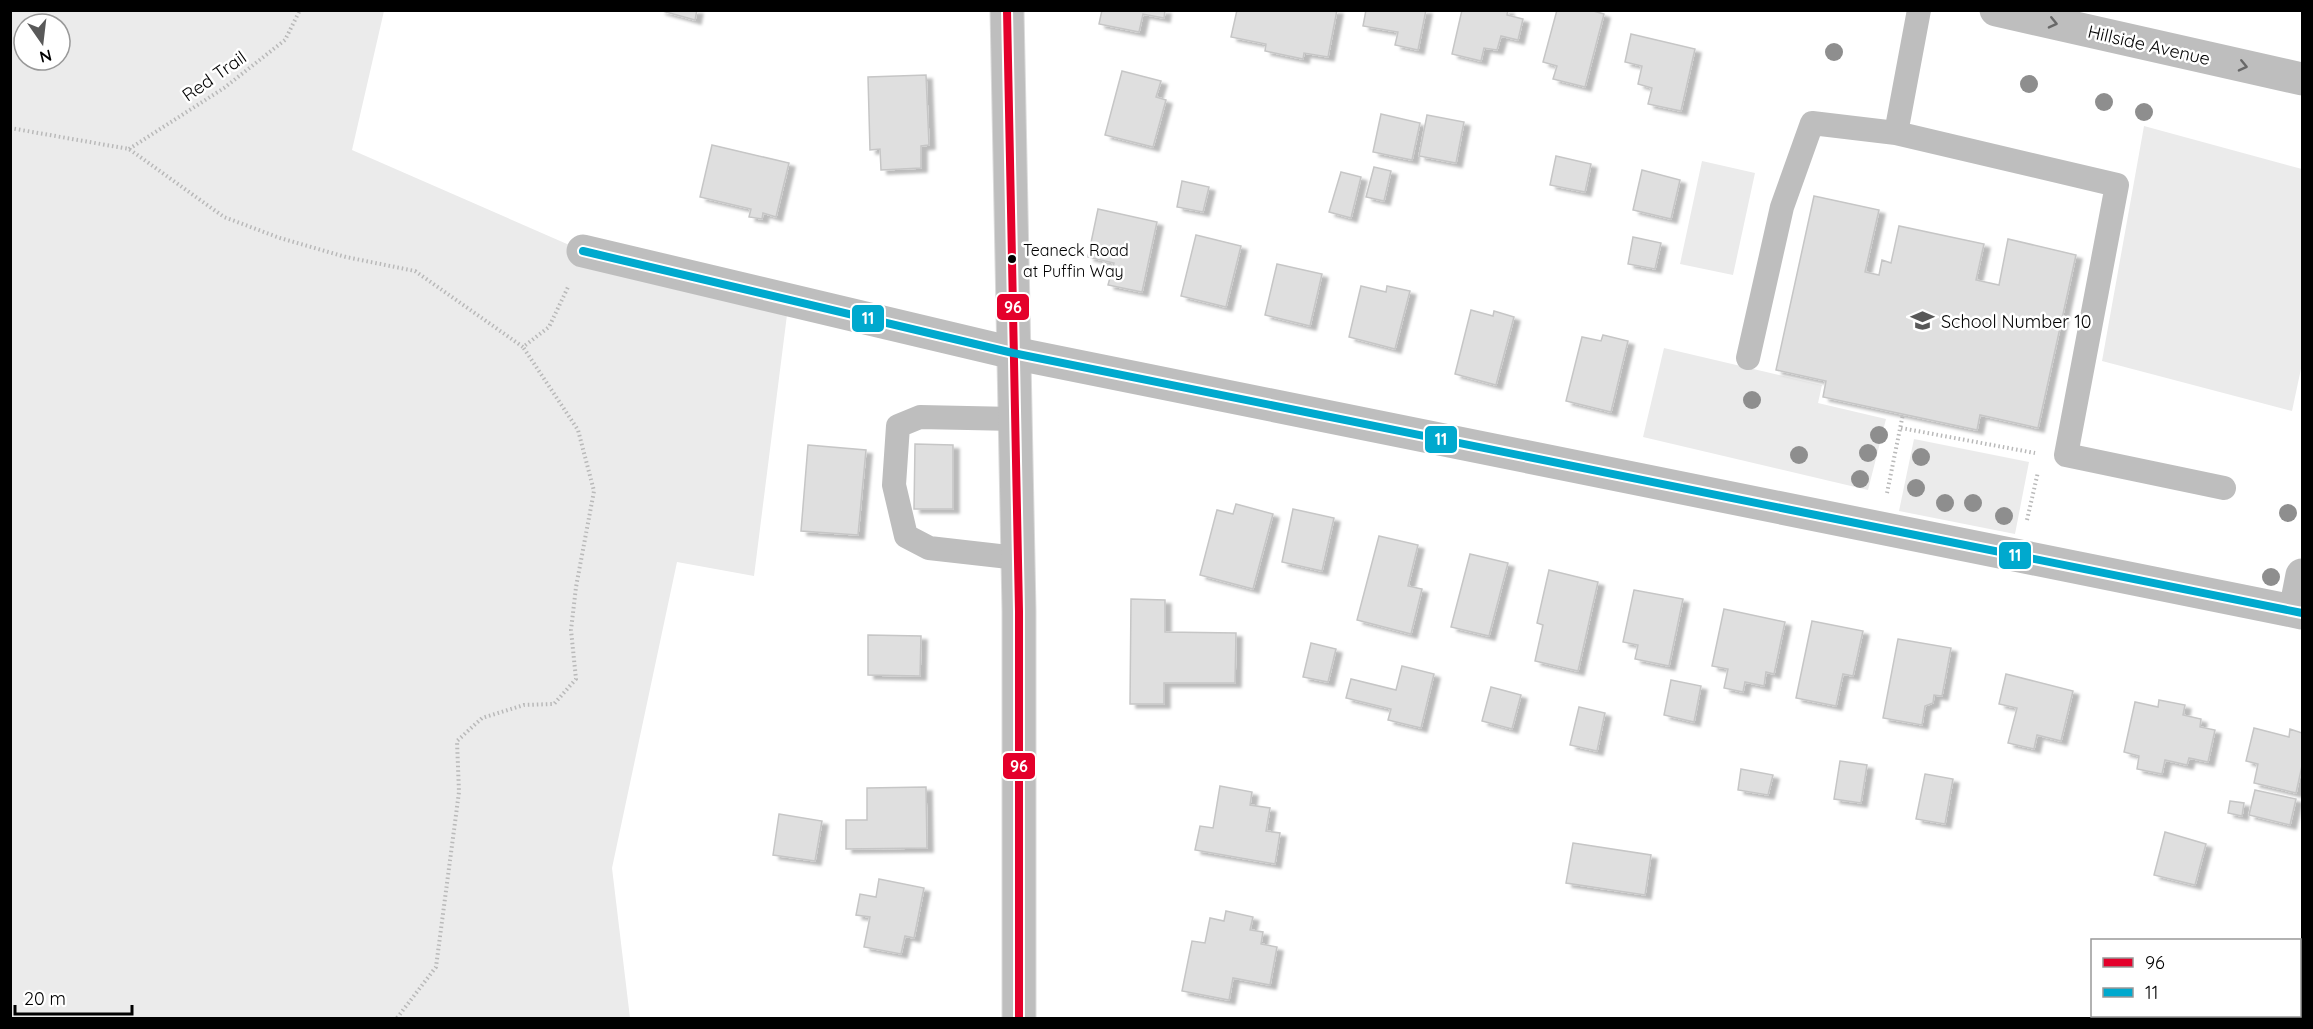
<svg xmlns="http://www.w3.org/2000/svg" width="2313" height="1029" viewBox="0 0 2313 1029" font-family="Quicksand,sans-serif">
  <style>
    .green { fill: #ebebeb; fill-rule: evenodd }
    .building { fill: #dfdfdf; stroke: #c6c6c6; stroke-width: 1.5; filter: url(#shadow) }
    .lines { fill: none; stroke-linecap: round; stroke-linejoin: round }
    .primary-casing { stroke: #dbdbdb; stroke-width: 35 }
    .path { stroke: #b9b9b9; stroke-width: 4; stroke-dasharray: 1.5 3; stroke-linecap: butt }
    .lane { stroke: #bebebe; stroke-width: 24 }
    .street { stroke: #bebebe; stroke-width: 33 }
    .primary { stroke: #bebebe; stroke-width: 33 }
    .bus-1-casing { stroke: #fff; stroke-width: 12 }
    .bus-2-casing { stroke: #fff; stroke-width: 12 }
    .bus-1 { stroke: #e4002b; stroke-width: 8 }
    .bus-2 { stroke: #00a9ce; stroke-width: 8 }
    .tree { fill: #8e8e8e }
    .oneway { stroke: #686868 }
    .bus-dot { fill: #000; stroke: #fff; stroke-width: 2 }
    .labels { text-anchor: middle; dominant-baseline: central; stroke-width: 5; stroke-linejoin: round; paint-order: stroke }
    .bus-label { font-size: 16px; fill: #000; stroke: #fff; text-anchor: start }
    .street-label { font-size: 18px; fill: #000; stroke: #fff }
    .poi-label { font-size: 18px; fill: #000; stroke: #fff; text-anchor: start }
    .line-badge { stroke: #fff; stroke-width: 2 }
    .badge-label { font-size: 16px; text-anchor: middle; font-weight: bold; fill: #fff }
  </style>
  <defs>
    <filter id="shadow"><feDropShadow dx="6" dy="4" stdDeviation="1.5" flood-color="#0004"/></filter>
  </defs>
  <rect width="100%" height="100%" fill="#fff"/>
  <path class="green" d="M 10,11 L 384,11 L 352,150 L 583,251 L 789,299 L 754,576 L 677,562 L 612,868 L 630,1018 L 11,1018 ZM 24,24 L 60,24 L 60,60 L 24,60 Z
    M 2144,126 L 2302,169 L 2302,364 L 2292,411 L 2102,361 Z
    M 1702,161 L 1755,173 L 1733,275 L 1680,264 Z
    M 1664,348 L 1822,385 L 1818,403 L 1886,419 L 1868,490 L 1643,437 Z
    M 1914,439 L 2029,462 L 2015,534 L 1899,511 Z"/>
  <path class="building" d="M 659,10 L 697,10 L 695,20 Z
    M 1102,10 L 1165,10 L 1164,18 L 1143,14 L 1139,32 L 1099,24 Z
    M 1237,10 L 1337,10 L 1328,57 L 1304,53 L 1303,59 L 1265,51 L 1266,44 L 1231,37 Z
    M 1366,10 L 1426,10 L 1418,50 L 1395,45 L 1398,32 L 1363,26 Z
    M 1462,10 L 1508,10 L 1507,15 L 1523,19 L 1518,40 L 1501,36 L 1497,50 L 1484,48 L 1481,61 L 1452,54 Z
    M 1557,10 L 1590,10 L 1604,14 L 1585,87 L 1553,79 L 1557,66 L 1543,62 Z
    M 1631,34 L 1695,49 L 1681,111 L 1648,104 L 1652,88 L 1638,84 L 1642,66 L 1625,62 Z
    M 1122,71 L 1161,81 L 1156,97 L 1166,100 L 1153,147 L 1105,135 Z
    M 926,75 L 929,145 L 921,146 L 921,168 L 881,170 L 880,149 L 870,150 L 868,77 Z
    M 1381,114 L 1420,123 L 1412,160 L 1373,152 Z
    M 1427,115 L 1464,122 L 1456,163 L 1419,156 Z
    M 712,145 L 789,163 L 776,217 L 763,213 L 762,219 L 749,217 L 751,209 L 700,197 Z
    M 1556,156 L 1591,164 L 1585,192 L 1550,185 Z
    M 1374,167 L 1391,171 L 1384,201 L 1366,197 Z
    M 1642,170 L 1680,180 L 1671,219 L 1633,210 Z
    M 1341,172 L 1361,177 L 1351,218 L 1329,212 Z
    M 1182,181 L 1209,187 L 1203,212 L 1177,207 Z
    M 1814,196 L 1879,210 L 1865,272 L 1879,275 L 1882,260 L 1891,263 L 1899,226 L 1984,244 L 1976,280 L 1999,285 L 2008,239 L 2076,255 L 2038,428 L 1980,415 L 1977,430 L 1823,397 L 1826,381 L 1776,370 Z
    M 1098,209 L 1157,222 L 1142,292 L 1108,285 L 1114,263 L 1088,257 Z
    M 1196,235 L 1241,246 L 1226,307 L 1181,296 Z
    M 1633,237 L 1661,243 L 1655,269 L 1628,264 Z
    M 1277,264 L 1322,274 L 1310,326 L 1265,315 Z
    M 1361,286 L 1386,292 L 1387,286 L 1410,291 L 1395,349 L 1349,337 Z
    M 1471,310 L 1493,316 L 1494,311 L 1514,317 L 1496,385 L 1455,374 Z
    M 1603,335 L 1628,341 L 1611,412 L 1566,401 L 1582,337 L 1601,341 Z
    M 915,444 L 953,445 L 953,509 L 914,509 Z
    M 808,445 L 866,450 L 858,535 L 801,531 Z
    M 1236,504 L 1273,514 L 1253,589 L 1200,575 L 1217,510 L 1233,514 Z
    M 1293,509 L 1334,518 L 1322,571 L 1282,562 Z
    M 1379,536 L 1418,545 L 1408,586 L 1422,589 L 1411,634 L 1357,620 Z
    M 1470,554 L 1508,563 L 1489,636 L 1451,627 Z
    M 1549,570 L 1598,582 L 1578,671 L 1535,661 L 1543,625 L 1537,623 Z
    M 1634,590 L 1683,599 L 1669,666 L 1635,659 L 1638,645 L 1623,642 Z
    M 1131,599 L 1165,600 L 1165,632 L 1236,633 L 1235,683 L 1164,683 L 1164,704 L 1130,704 Z
    M 1724,609 L 1785,622 L 1774,674 L 1766,672 L 1764,686 L 1745,682 L 1743,692 L 1724,688 L 1728,669 L 1712,666 Z
    M 1812,621 L 1863,631 L 1853,676 L 1843,674 L 1836,706 L 1796,698 Z
    M 868,635 L 921,636 L 920,676 L 868,675 Z
    M 1898,639 L 1951,648 L 1942,696 L 1934,695 L 1933,703 L 1925,706 L 1922,725 L 1883,718 Z
    M 1311,643 L 1336,649 L 1328,682 L 1303,677 Z
    M 1402,666 L 1434,674 L 1421,728 L 1388,720 L 1391,709 L 1346,698 L 1351,679 L 1396,690 Z
    M 2006,674 L 2073,691 L 2061,741 L 2037,735 L 2034,749 L 2008,743 L 2017,708 L 1999,704 Z
    M 1671,680 L 1701,686 L 1694,722 L 1664,715 Z
    M 1491,687 L 1521,695 L 1512,729 L 1482,721 Z
    M 2159,700 L 2185,705 L 2183,715 L 2201,719 L 2200,727 L 2215,730 L 2208,762 L 2189,758 L 2187,765 L 2165,760 L 2162,774 L 2137,769 L 2139,756 L 2124,752 L 2135,702 L 2158,707 Z
    M 1579,707 L 1605,713 L 1597,751 L 1570,745 Z
    M 2254,728 L 2289,737 L 2290,729 L 2302,733 L 2302,766 L 2296,793 L 2254,783 L 2258,764 L 2246,761 Z
    M 1840,761 L 1867,765 L 1861,803 L 1834,799 Z
    M 1741,769 L 1773,775 L 1768,795 L 1738,790 Z
    M 1925,774 L 1953,779 L 1945,824 L 1916,819 Z
    M 1220,786 L 1252,792 L 1250,805 L 1270,808 L 1266,831 L 1280,833 L 1275,864 L 1195,850 L 1200,826 L 1213,828 Z
    M 926,787 L 927,848 L 846,849 L 846,820 L 867,820 L 867,788 Z
    M 2255,790 L 2296,799 L 2290,825 L 2249,815 Z
    M 2230,801 L 2244,803 L 2242,816 L 2228,813 Z
    M 779,814 L 822,821 L 815,861 L 773,855 Z
    M 2165,832 L 2206,844 L 2195,885 L 2154,875 Z
    M 1573,843 L 1651,855 L 1645,895 L 1566,883 Z
    M 879,879 L 924,888 L 914,938 L 905,936 L 901,954 L 864,947 L 870,917 L 856,915 L 860,894 L 876,897 Z
    M 1226,911 L 1253,917 L 1250,930 L 1263,932 L 1261,944 L 1277,947 L 1270,985 L 1233,978 L 1229,1000 L 1182,991 L 1192,941 L 1205,943 L 1210,918 L 1224,921 Z"/>
  <g class="lines">
    <defs>
      <path id="primary" d="M 1007,10 L 1019,611 L 1019,1018"/>
    </defs>
    <use href="#primary" class="primary-casing"/>
    <path class="path" d="M 10,128 L 129,149 L 224,217 L 280,238 L 346,257 L 415,271 L 523,347 L 549,327 L 569,285
      M 129,149 L 224,88 L 285,40 L 300,10
      M 1901,428 L 2035,453
      M 1887,493 L 1903,414
      M 2027,520 L 2038,472
      M 397,1018 L 436,967 L 459,792 L 457,741 L 482,718 L 524,705 L 554,704 L 576,679 L 571,630 L 576,587 L 594,491 L 578,430 L 523,347"/>
    <path class="lane" d="M 1896,133 L 1919,10
      M 1748,358 L 1782,207 L 1812,123 L 1896,133 L 2117,185 L 2066,455 L 2224,488
      M 1015,419 L 920,417 L 898,426 L 894,485 L 906,536 L 929,548 L 1018,558"/>
    <path class="street" d="M 1996,10 L 2302,79
      M 583,251 L 1013,353 L 2302,613
      M 2295,611 L 2302,575"/>
    <use href="#primary" class="primary"/>
    <defs>
      <path id="bus-1" d="M 1007,10 L 1019,611 L 1019,1018"/>
      <path id="bus-2" d="M 583,251 L 1013,353 L 2302,613"/>
    </defs>
    <use href="#bus-1" class="bus-1-casing"/>
    <use href="#bus-2" class="bus-2-casing"/>
    <use href="#bus-1" class="bus-1"/>
    <use href="#bus-2" class="bus-2"/>
  </g>
  <g class="tree">
    <circle cx="1834" cy="52" r="9"/>
    <circle cx="2029" cy="84" r="9"/>
    <circle cx="2104" cy="102" r="9"/>
    <circle cx="2144" cy="112" r="9"/>
    <circle cx="1752" cy="400" r="9"/>
    <circle cx="1879" cy="435" r="9"/>
    <circle cx="1868" cy="453" r="9"/>
    <circle cx="1799" cy="455" r="9"/>
    <circle cx="1921" cy="457" r="9"/>
    <circle cx="1860" cy="479" r="9"/>
    <circle cx="1916" cy="488" r="9"/>
    <circle cx="1945" cy="503" r="9"/>
    <circle cx="1973" cy="503" r="9"/>
    <circle cx="2288" cy="513" r="9"/>
    <circle cx="2004" cy="516" r="9"/>
    <circle cx="2271" cy="577" r="9"/>
  </g>
  <defs><path id="oneway-chevron" d="M-2-3.5L2.5 0L-2 3.5" fill="none" stroke-width="1.6" stroke-linecap="round" stroke-linejoin="round" transform="scale(1.5)"/></defs>
  <g class="oneway">
    <use href="#oneway-chevron" transform="translate(2053 23) rotate(13)"/>
    <use href="#oneway-chevron" transform="translate(2243 66) rotate(13)"/>
  </g>
  <defs>
    <symbol id="school-bare" viewBox="-9 -9 18 18"><path d="M0-5L7-2L0 1L-7-2ZM-4 1L0 2.5L4 1V4Q0 6-4 4Z" fill="#595959" stroke="#fff" stroke-width="2.5" paint-order="stroke"/></symbol>
  </defs>
  <g fill-rule="evenodd">
    <use href="#school-bare" x="1906" y="304" width="33" height="33"/>
  </g>
  <circle class="bus-dot" cx="1012" cy="259" r="5"/>
  <g class="labels">
    <g class="bus-label">
      <text x="1023" y="250">Teaneck Road<tspan x="1023" dy="21">at Puffin Way</tspan></text>
    </g>
    <g class="street-label">
      <text transform="translate(2149 45) rotate(13)">Hillside Avenue</text>
      <text transform="translate(214 76) rotate(-35)">Red Trail</text>
    </g>
    <g class="poi-label">
      <text x="1941" y="321">School Number 10</text>
    </g>
  </g>
  <g class="line-badge">
    <rect x="996" y="293" width="34" height="28" rx="6" fill="#e4002b"/>
    <rect x="851" y="304" width="34" height="29" rx="6" fill="#00a9ce"/>
    <rect x="1424" y="425" width="34" height="29" rx="6" fill="#00a9ce"/>
    <rect x="1998" y="541" width="34" height="29" rx="6" fill="#00a9ce"/>
    <rect x="1002" y="752" width="34" height="28" rx="6" fill="#e4002b"/>
  </g>
  <g class="badge-label">
    <text x="1013" y="313">96</text>
    <text x="868" y="324">11</text>
    <text x="1441" y="445">11</text>
    <text x="2015" y="561">11</text>
    <text x="1019" y="772">96</text>
  </g>
  <rect width="2313" height="1029" fill="none" stroke="#000000" stroke-width="24"/>
  <rect x="2091" y="939" width="210" height="78" fill="#ffffff" stroke="#999999" stroke-width="1.5"/>
  <rect x="2103" y="958" width="30" height="9" fill="#e4002b" stroke="#999999" stroke-width="1.5"/>
  <text x="2145" y="969" font-size="18" fill="#000000">96</text>
  <rect x="2103" y="988" width="30" height="9" fill="#00a9ce" stroke="#999999" stroke-width="1.5"/>
  <text x="2145" y="999" font-size="18" fill="#000000">11</text>
  <g transform="translate(42 42) rotate(166)"><circle r="28" fill="#ffffff" stroke="#999999" stroke-width="1.5"/>
  <path d="M0-4.5L10 22L0 15L-10 22Z" fill="#595959"/>
  <text y="-9" font-size="16" font-weight="bold" text-anchor="middle" fill="#000000">N</text>
  </g>
  <path d="M15 1005v9h117v-9" fill="none" stroke="#000000" stroke-width="3"/>
  <text x="24" y="1005" font-size="18" fill="#000000" stroke="#ffffff" stroke-width="4.5" paint-order="stroke">20 m</text>
</svg>
